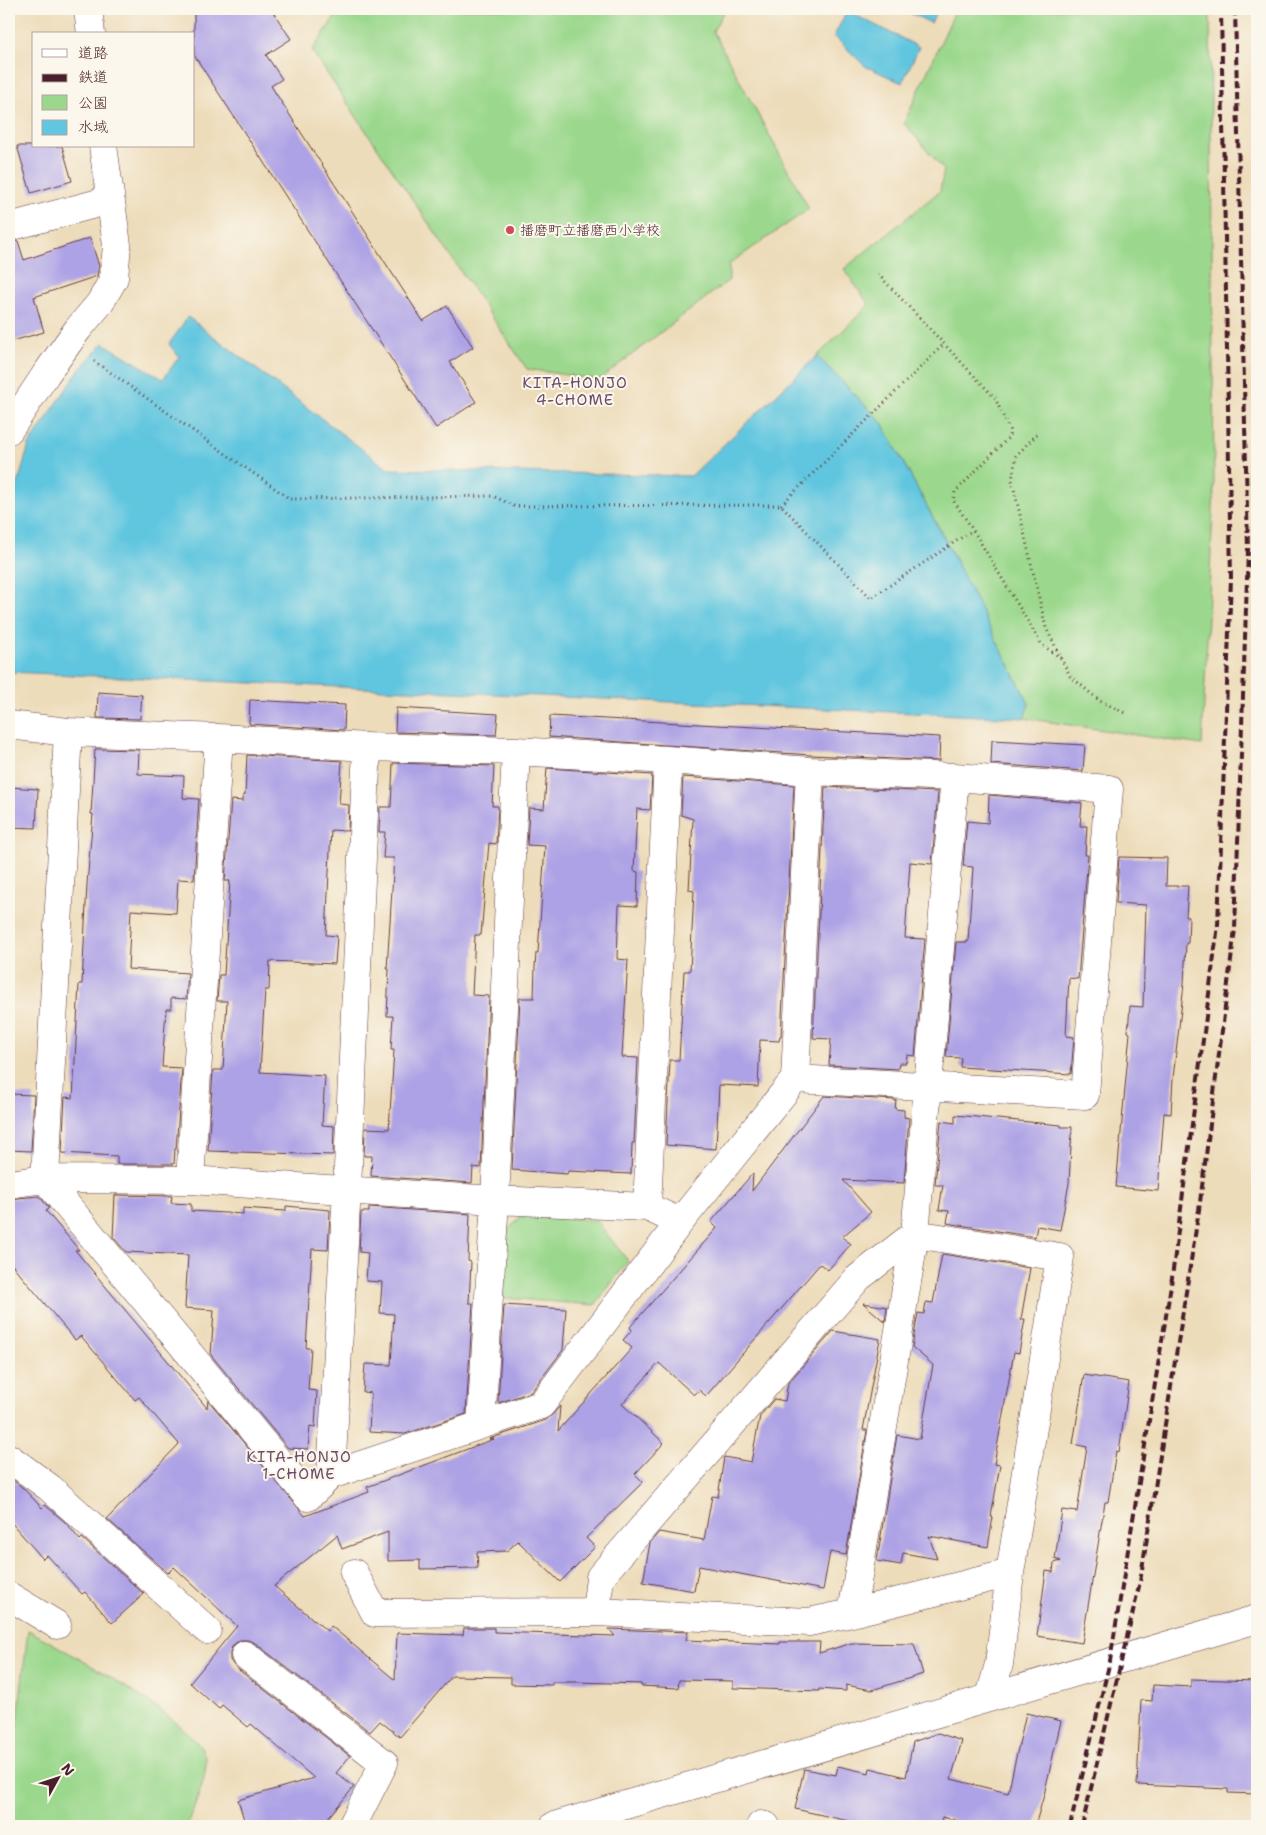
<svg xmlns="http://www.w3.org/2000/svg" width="1266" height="1835" viewBox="0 0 1266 1835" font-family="'Shantell Sans','Klee One',sans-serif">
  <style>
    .green { fill: #9bd88d; stroke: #727c5c }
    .water { fill: #61c6df; stroke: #567285 }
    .building { fill: #ada2e5 }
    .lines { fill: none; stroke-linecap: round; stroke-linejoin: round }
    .minor-casing { stroke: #623b40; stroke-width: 29 }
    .tertiary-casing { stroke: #623b40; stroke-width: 29 }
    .path { stroke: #623b40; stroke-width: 3; stroke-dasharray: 1 4; stroke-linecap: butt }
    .minor { stroke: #fff; stroke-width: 28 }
    .tertiary { stroke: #fff; stroke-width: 28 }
    .rail { stroke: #4a1f2b; stroke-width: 4; stroke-dasharray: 8 4; stroke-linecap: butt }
    .poi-dot { fill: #d1495b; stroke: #fbf7ec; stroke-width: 2 }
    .labels { text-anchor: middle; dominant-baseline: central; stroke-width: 4; stroke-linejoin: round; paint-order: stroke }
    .poi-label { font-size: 14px; fill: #4a1f2b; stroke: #fbf7ec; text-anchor: start }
    .neighbourhood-label { font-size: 15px; letter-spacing: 1px; fill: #6d4d6c; stroke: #fbf7ec }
  </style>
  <rect width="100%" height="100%" fill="#fbf7ec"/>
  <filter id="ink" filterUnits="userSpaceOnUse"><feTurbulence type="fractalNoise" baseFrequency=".02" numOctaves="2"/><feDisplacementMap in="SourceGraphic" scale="10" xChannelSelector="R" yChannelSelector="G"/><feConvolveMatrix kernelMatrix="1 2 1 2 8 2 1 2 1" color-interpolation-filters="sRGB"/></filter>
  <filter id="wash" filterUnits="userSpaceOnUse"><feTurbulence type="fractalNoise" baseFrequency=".0096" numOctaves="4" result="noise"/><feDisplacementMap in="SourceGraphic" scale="20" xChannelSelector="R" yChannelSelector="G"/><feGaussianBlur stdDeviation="1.12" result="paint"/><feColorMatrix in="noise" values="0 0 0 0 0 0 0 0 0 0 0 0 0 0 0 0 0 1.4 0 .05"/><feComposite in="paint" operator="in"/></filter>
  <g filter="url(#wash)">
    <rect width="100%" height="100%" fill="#eddcba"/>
    <path class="green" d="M 340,9 L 725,9 L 713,31 L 809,209 L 729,264 L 729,280 L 599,380 L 527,369 L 312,51 Z
      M 956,9 L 1210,9 L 1214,488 L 1202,745 L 1024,718 L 1029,704 L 943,536 L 882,423 L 817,356 L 869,305 L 844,269 L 940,191 L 944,170 L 904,123 Z
      M 521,1216 L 596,1220 L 628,1261 L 595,1305 L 503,1298 L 505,1233 Z
      M 28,1630 C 61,1648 199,1723 205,1757 C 209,1777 193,1807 187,1826 L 9,1826 L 9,1796 Z"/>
    <path class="water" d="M 901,9 L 938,9 L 931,23 Z
      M 847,11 L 919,47 L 902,83 L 865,66 L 834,36 Z
      M 188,317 L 388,469 L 691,476 L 817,356 L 882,423 L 943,536 L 1029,704 L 1024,718 L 9,672 L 9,514 L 29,445 L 79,370 L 103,343 L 163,379 L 179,357 L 169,344 Z"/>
    <g id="blocks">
      <path class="building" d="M 194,9 L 271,9 L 291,39 L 266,55 L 282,79 L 271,86 L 423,321 L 447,306 L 473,347 L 450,362 L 476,402 L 436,428 L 194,55 Z
        M 17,146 L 62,146 L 72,181 L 31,193 Z
        M 90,238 L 99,266 L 97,276 L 34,297 L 44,332 L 9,342 L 9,242 L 18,241 L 24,260 Z
        M 98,692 L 142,695 L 140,719 L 97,718 Z
        M 250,700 L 345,705 L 344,730 L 249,724 Z
        M 396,708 L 498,714 L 496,735 L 395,732 Z
        M 550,716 L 940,737 L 939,761 L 811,755 L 549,737 Z
        M 992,740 L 1085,745 L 1083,771 L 991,764 Z
        M 95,749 L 139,750 L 138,774 L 184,776 L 183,798 L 199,799 L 194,880 L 178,879 L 176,913 L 131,910 L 128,969 L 188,973 L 186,999 L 171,998 L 171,1009 L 166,1009 L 162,1067 L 182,1068 L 176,1149 L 175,1149 L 174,1164 L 117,1164 L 117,1156 L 62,1153 L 65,1097 L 73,1098 L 79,984 L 82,984 L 87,884 L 93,814 L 91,814 Z
        M 247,755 L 342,761 L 339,804 L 349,805 L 348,831 L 331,830 L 326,935 L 337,936 L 335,964 L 270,961 L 269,990 L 265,990 L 260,1072 L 325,1076 L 322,1125 L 334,1126 L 333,1155 L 208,1151 L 213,1070 L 223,1070 L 227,1001 L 217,1001 L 219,975 L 224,975 L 230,881 L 225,881 L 231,800 L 243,801 L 243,795 L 245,795 Z
        M 393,763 L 494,766 L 492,806 L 498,806 L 496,844 L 489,843 L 481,935 L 475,935 L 472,995 L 489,996 L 481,1168 L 473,1167 L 472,1183 L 371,1176 L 372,1156 L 364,1156 L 365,1128 L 389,1129 L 394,1050 L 391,1050 L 393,1016 L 387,1016 L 389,969 L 387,969 L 394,858 L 383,858 L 385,832 L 379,832 L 380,807 L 391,807 Z
        M 547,768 L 652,775 L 650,810 L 637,809 L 634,871 L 638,872 L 637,906 L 619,905 L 617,959 L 628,960 L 622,1057 L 638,1058 L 634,1143 L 632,1143 L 631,1174 L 568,1171 L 567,1174 L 512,1170 L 520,998 L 534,998 L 535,967 L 536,953 L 538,953 L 545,846 L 527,845 L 529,808 L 544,809 Z
        M 683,777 L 794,785 L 781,1036 L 780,1036 L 779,1041 L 760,1040 L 758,1087 L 719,1085 L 716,1149 L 666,1145 L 670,1060 L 679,1060 L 684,971 L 690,971 L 694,891 L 689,890 L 693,819 L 681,815 Z
        M 9,787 L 38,789 L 36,828 L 9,827 Z
        M 825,787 L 938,792 L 932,864 L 910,862 L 905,938 L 925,939 L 915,1056 L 907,1055 L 906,1063 L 899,1063 L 898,1069 L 829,1065 L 831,1039 L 813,1038 Z
        M 989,795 L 1082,803 L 1080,826 L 1087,826 L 1085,855 L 1088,855 L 1078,979 L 1069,978 L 1066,1036 L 1074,1037 L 1071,1074 L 960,1067 L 961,1058 L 946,1057 L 956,942 L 968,942 L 973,867 L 963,866 L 967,821 L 988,823 Z
        M 1119,857 L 1167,858 L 1166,886 L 1188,886 L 1186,917 L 1189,917 L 1188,943 L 1186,943 L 1184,984 L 1173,1078 L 1171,1114 L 1164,1113 L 1158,1191 L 1116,1187 L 1130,1033 L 1128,1032 L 1130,1006 L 1143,1007 L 1146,905 L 1116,903 Z
        M 9,1094 L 34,1095 L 31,1151 L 9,1150 Z
        M 824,1096 L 896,1100 L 895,1109 L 904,1110 L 904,1117 L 909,1118 L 904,1183 L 843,1180 L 871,1212 L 842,1237 L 851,1244 L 828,1270 L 820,1264 L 706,1396 L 699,1390 L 694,1395 L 659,1363 L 622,1404 L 664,1443 L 635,1474 L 643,1482 L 586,1538 L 595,1547 L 560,1582 L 518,1541 L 507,1551 L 477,1552 L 478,1568 L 420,1569 L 420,1560 L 388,1561 L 388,1532 L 342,1549 L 337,1535 L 274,1586 L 327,1631 L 331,1626 L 395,1680 L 397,1633 L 463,1635 L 464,1628 L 494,1628 L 494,1632 L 615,1636 L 609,1629 L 688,1632 L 686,1640 L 780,1644 L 780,1642 L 820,1642 L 819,1653 L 852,1643 L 914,1644 L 923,1674 L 872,1690 L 846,1685 L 846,1691 L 819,1689 L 819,1691 L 733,1688 L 733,1681 L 679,1680 L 678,1688 L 641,1686 L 641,1684 L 578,1682 L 552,1682 L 552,1685 L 511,1684 L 511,1677 L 452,1676 L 400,1737 L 380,1721 L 370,1732 L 255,1643 L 248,1640 L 240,1640 L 233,1645 L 230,1652 L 230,1660 L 235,1667 L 350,1756 L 336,1773 L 354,1787 L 321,1826 L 246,1826 L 238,1800 L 314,1778 L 251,1724 L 248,1727 L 222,1705 L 219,1709 L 190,1683 L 237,1626 L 174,1567 L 168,1573 L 107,1519 L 179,1444 L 139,1397 L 135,1400 L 81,1336 L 75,1340 L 9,1261 L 9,1199 L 39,1196 L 49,1208 L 46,1211 L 79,1250 L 75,1250 L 207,1408 L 208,1400 L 305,1516 L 369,1492 L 367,1487 L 494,1439 L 489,1439 L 546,1420 L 553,1414 L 560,1406 L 558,1431 L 632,1348 L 623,1340 L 632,1330 L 630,1327 L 717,1228 L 711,1222 L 753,1173 L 752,1191 Z
        M 955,1115 L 1061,1125 L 1061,1127 L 1072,1127 L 1069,1183 L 1060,1230 L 1037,1226 L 1035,1237 L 947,1223 L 949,1211 L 939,1210 L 943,1185 L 935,1185 L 941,1121 L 955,1123 Z
        M 115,1195 L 172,1196 L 171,1203 L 191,1204 L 191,1211 L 243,1214 L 243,1208 L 286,1211 L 286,1206 L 330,1210 L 328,1250 L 312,1249 L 306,1348 L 311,1348 L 308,1390 L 317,1391 L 315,1427 L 310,1426 L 308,1449 L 288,1448 L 211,1355 L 214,1310 L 185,1308 L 188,1255 L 126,1252 L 113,1237 Z
        M 369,1207 L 470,1214 L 468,1261 L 471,1262 L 469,1303 L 473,1303 L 466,1414 L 405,1434 L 369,1432 L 371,1393 L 363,1392 L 365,1364 L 391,1365 L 394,1314 L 380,1313 L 382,1282 L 366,1281 L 368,1253 L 359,1252 L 361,1212 L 369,1212 Z
        M 942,1254 L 1030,1268 L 1021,1319 L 1025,1319 L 1019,1353 L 1014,1352 L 994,1464 L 1000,1465 L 991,1517 L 993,1517 L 988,1547 L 929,1536 L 937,1559 L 903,1553 L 901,1565 L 877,1561 L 897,1435 L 920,1439 L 933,1365 L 912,1347 L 918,1313 L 924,1314 L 926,1302 L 933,1303 Z
        M 863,1303 L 887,1307 L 885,1322 Z
        M 504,1305 L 566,1309 L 563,1350 L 531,1392 L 498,1403 Z
        M 833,1331 L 880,1339 L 863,1430 L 867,1430 L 846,1555 L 830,1552 L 823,1590 L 699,1566 L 694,1591 L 643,1582 L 650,1543 L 659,1532 L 704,1540 L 712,1496 L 718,1497 L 724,1457 L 751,1462 L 760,1416 L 774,1399 L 785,1401 L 788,1383 Z
        M 1084,1375 L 1129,1382 L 1119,1452 L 1116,1451 L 1108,1502 L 1105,1502 L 1082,1643 L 1037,1636 L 1046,1571 L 1053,1572 L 1054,1563 L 1061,1561 L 1055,1559 L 1062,1510 L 1077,1512 L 1087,1447 L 1073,1444 Z
        M 9,1477 L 23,1488 L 42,1508 L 45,1505 L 66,1523 L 80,1540 L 82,1538 L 144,1594 L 112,1623 L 85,1592 L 82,1594 L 47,1555 L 43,1559 L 9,1520 Z
        M 1191,1679 L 1257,1681 L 1257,1794 L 1228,1793 L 1228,1789 L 1137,1785 L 1141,1700 L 1152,1701 L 1153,1685 L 1191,1687 Z
        M 1026,1713 L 1061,1721 L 1044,1795 L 1035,1826 L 980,1826 L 942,1817 L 940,1826 L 871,1826 L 795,1809 L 804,1769 L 836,1775 L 838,1766 L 869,1773 L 870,1768 L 906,1777 L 913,1742 L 938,1733 L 962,1741 L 951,1779 L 1008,1793 Z"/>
    </g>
  </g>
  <g filter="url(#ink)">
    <use href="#blocks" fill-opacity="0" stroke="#623b40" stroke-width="1"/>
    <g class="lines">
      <defs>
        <path id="minor" d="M 88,9 L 91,34
          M 9,227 L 110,200
          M 9,430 L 46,374 L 78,329 L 100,303 L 114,278 L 117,245 L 103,146
          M 9,725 L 68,732 L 219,738 L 367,747 L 516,751 L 668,760 L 810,771 L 955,777 L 1109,789 L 1085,1095 L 795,1079 L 680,1222 L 541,1405 L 331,1475 L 308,1497 L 45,1179 L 68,732
          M 795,1079 L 810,771
          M 190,1180 L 219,738
          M 9,1184 L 45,1179 L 190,1180 L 495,1200 L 647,1207 L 680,1222
          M 647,1207 L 668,760
          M 481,1425 L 495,1200 L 516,751
          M 9,1458 L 50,1488 L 207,1630
          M 331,1475 L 347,1189 L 367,747
          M 354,1573 L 375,1613 L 596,1612 L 809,1622 L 852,1613 L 1010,1573
          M 9,1596 L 57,1625
          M 596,1612 L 600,1577 L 858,1278 L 915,1234 L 1060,1257 L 1010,1573 L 999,1664 L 990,1697
          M 852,1613 L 915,1234 L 955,777
          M 245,1655 L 384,1763 L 352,1826
          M 761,1826 L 761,1825 L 766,1826"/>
        <path id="tertiary" d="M 554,1826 L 1257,1619"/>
      </defs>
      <use href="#minor" class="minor-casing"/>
      <use href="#tertiary" class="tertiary-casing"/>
      <path class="path" d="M 878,274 L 995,398 L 1010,431 L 1009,437 L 955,492 L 953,500 L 973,530 L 1042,645 L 1061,658
        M 94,361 L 290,499 L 493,496 L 514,506 L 781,505 L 871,598 L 973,530
        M 1037,434 L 1016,456 L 1012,480 L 1046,628 L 1070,676 L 1100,701 L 1125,713
        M 781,505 L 944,344"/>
      <use href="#minor" class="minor"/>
      <use href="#tertiary" class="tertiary"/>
      <path class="rail" d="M 1070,1826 L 1110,1661 L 1171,1285 L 1218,925 L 1231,578 L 1221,9
        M 1082,1826 L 1140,1582 L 1199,1210 L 1235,929 L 1248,550 L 1235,9"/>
    </g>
  </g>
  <circle class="poi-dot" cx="510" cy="230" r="5"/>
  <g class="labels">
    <g class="poi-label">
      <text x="520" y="230">播磨町立播磨西小学校</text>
    </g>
    <g class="neighbourhood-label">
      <text x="575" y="383">KITA-HONJO<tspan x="575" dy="17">4-CHOME</tspan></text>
      <text x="299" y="1457">KITA-HONJO<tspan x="299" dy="17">1-CHOME</tspan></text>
    </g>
  </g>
  <rect width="1266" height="1835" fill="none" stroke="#fbf7ec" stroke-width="30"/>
  <rect x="32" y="32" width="162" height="115" fill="#fbf7ec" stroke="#b4a19f"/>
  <rect x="42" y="49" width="25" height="8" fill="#ffffff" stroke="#b4a19f"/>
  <text x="78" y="58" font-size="15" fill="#4a1f2b">道路</text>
  <rect x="42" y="74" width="25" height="8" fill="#4a1f2b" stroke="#b4a19f"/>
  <text x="78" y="82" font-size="15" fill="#4a1f2b">鉄道</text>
  <rect x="42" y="95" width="25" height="15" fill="#9bd88d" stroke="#b4a19f"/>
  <text x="78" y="108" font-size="15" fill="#4a1f2b">公園</text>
  <rect x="42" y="120" width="25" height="15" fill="#61c6df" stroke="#b4a19f"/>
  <text x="78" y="132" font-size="15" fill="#4a1f2b">水域</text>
  <g transform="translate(58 1778) rotate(50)" stroke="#fbf7ec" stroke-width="4" paint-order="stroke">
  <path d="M0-4L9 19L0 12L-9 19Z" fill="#4a1f2b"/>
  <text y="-8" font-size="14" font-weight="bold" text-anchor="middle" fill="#4a1f2b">N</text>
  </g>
</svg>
